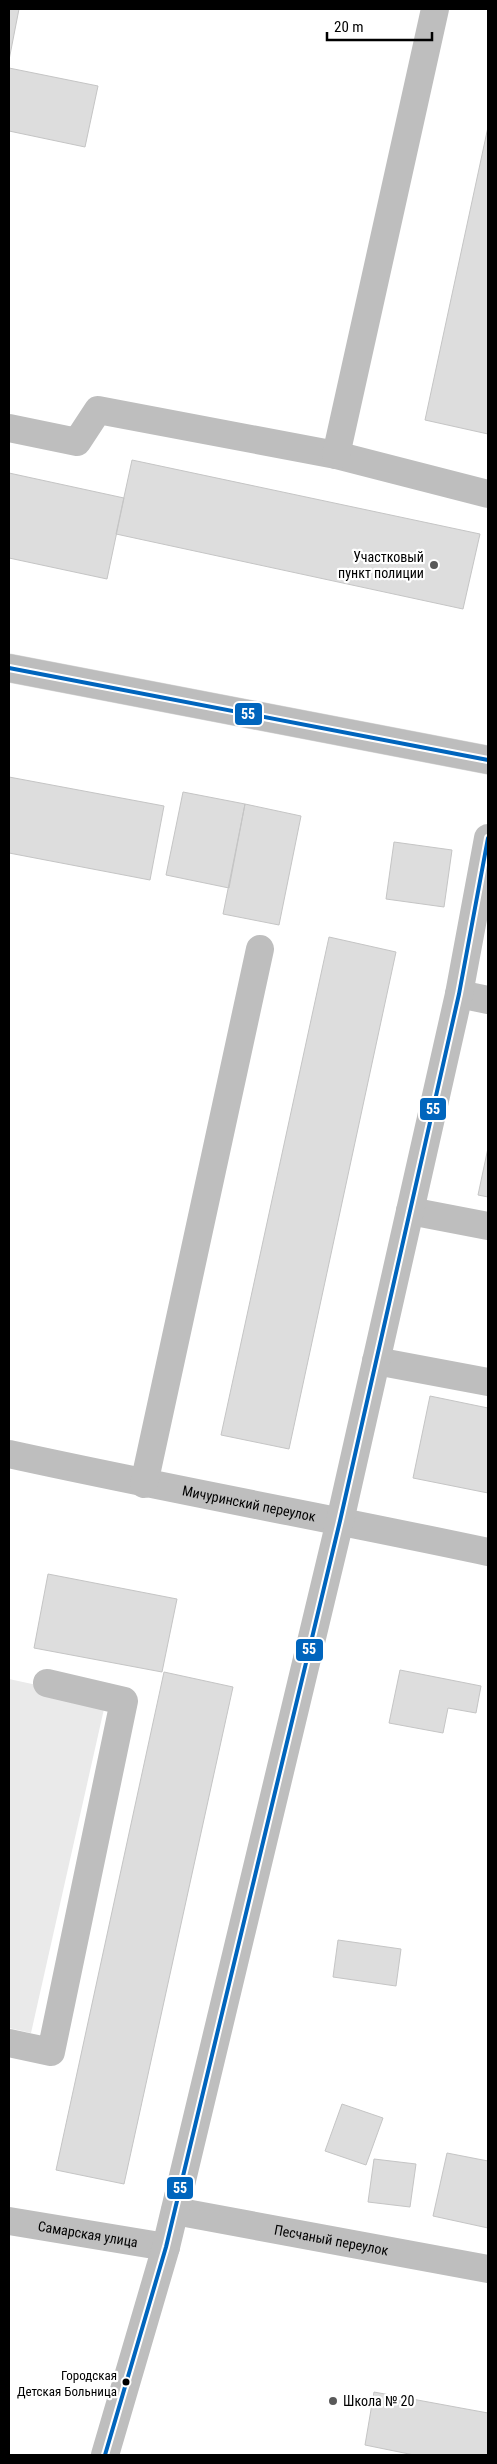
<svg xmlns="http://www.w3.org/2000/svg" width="497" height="2464" viewBox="0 0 497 2464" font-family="'Roboto Condensed',sans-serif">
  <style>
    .green { fill: #eaeaea }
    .building { fill: #ddd; stroke: #c5c5c5 }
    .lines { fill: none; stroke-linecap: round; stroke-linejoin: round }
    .major-casing { stroke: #dbdbdb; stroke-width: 29 }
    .minor { stroke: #bebebe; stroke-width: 28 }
    .major { stroke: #bdbdbd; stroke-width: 28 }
    .bus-1-casing { stroke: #fff; stroke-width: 8 }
    .bus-1 { stroke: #0065bd; stroke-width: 4 }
    .poi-dot { fill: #595959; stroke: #fff; stroke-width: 2 }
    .bus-dot { fill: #000; stroke: #fff; stroke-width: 2 }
    .labels { text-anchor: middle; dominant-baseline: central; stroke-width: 4.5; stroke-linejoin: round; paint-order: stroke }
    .bus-label { font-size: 13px; fill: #000; stroke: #fff; text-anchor: end }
    .poi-label { font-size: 14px; fill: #000; stroke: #fff; text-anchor: end }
    .street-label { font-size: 14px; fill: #000; stroke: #fff }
    .line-badge { stroke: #fff; stroke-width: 2 }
    .badge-label { font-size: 14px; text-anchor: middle; font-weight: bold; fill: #fff }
  </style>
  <rect width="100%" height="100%" fill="#fff"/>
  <path class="green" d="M 9,1679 L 106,1700 L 31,2033 L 9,2028 Z"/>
  <path class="building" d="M 9,9 L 19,9 L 9,60 Z
    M 9,68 L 98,86 L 85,147 L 9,131 Z
    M 488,127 L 488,434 L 425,420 Z
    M 132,460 L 480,534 L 463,609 L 116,534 Z
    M 9,473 L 124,498 L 107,579 L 9,558 Z
    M 9,777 L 164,806 L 150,880 L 9,853 Z
    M 183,792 L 245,804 L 229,888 L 166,875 Z
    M 245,804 L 301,816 L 279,925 L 223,914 Z
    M 394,842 L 452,850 L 444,907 L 386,899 Z
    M 329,937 L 396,952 L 289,1449 L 221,1435 Z
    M 488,1148 L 488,1197 L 478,1195 Z
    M 430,1396 L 488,1408 L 488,1493 L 413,1478 Z
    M 48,1574 L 177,1599 L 162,1672 L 34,1648 Z
    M 400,1670 L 481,1686 L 476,1713 L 448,1708 L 443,1733 L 389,1723 Z
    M 164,1672 L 233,1687 L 124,2184 L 56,2170 Z
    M 338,1940 L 401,1949 L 396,1986 L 333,1977 Z
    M 342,2104 L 383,2118 L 366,2165 L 325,2151 Z
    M 447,2153 L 488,2161 L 488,2228 L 433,2216 Z
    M 374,2159 L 416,2164 L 410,2207 L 368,2202 Z
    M 374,2392 L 488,2413 L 488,2455 L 414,2455 L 365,2445 Z"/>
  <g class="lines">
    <defs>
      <path id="major" d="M 9,668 L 488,760"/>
    </defs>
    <use href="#major" class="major-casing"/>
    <g class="minor">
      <path d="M 9,428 L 77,442 L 98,410 L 336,455 L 488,494"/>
      <path d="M 336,455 L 435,9"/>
      <path d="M 459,994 L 488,1000"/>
      <path d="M 410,1211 L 488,1226"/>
      <path d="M 376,1361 L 488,1382"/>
      <path id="s1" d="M 9,1454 C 168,1489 329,1518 488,1552"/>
      <path d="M 144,1484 L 260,949"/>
      <path d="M 9,2043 L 51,2052 L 124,1701 L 47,1683"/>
      <path id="s2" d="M 175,2211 L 488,2269"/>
      <path id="s3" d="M 9,2221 L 166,2247"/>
      <path d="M 105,2455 L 166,2247 L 340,1521 L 459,994 L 488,838"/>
    </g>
    <use href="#major" class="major"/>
    <defs>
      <path id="bus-1" d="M 9,668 L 488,760
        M 105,2455 L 166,2247 L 340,1521 L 459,994 L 488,838"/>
    </defs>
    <use href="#bus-1" class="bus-1-casing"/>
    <use href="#bus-1" class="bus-1"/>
  </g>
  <g class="poi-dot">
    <circle cx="434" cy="565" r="5"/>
    <circle cx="333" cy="2401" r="5"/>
  </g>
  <circle class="bus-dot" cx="126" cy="2382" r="4.5"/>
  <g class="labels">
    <g class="bus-label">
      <text x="117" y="2375">Городская<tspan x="117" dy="16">Детская Больница</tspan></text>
    </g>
    <g class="poi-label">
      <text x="424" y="557">Участковый<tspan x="424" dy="16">пункт полиции</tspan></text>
      <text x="343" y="2401" text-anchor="start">Школа № 20</text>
    </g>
    <g class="street-label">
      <text stroke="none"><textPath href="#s1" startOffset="245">Мичуринский переулок</textPath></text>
      <text stroke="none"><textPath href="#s3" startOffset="80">Самарская улица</textPath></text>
      <text stroke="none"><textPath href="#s2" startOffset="159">Песчаный переулок</textPath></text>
    </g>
  </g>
  <g class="line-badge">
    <rect x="234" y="702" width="29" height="24" rx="5" fill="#0065bd"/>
    <rect x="419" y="1097" width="28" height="24" rx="5" fill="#0065bd"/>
    <rect x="295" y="1638" width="29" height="24" rx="5" fill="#0065bd"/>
    <rect x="166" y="2176" width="28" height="24" rx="5" fill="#0065bd"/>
  </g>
  <g class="badge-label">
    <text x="248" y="719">55</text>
    <text x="433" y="1114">55</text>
    <text x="309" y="1654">55</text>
    <text x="180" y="2193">55</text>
  </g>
  <rect width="497" height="2464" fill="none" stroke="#000000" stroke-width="20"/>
  <path d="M327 32v8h105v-8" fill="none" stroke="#000000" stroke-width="2.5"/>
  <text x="334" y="32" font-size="15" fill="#000000" stroke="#ffffff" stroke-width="4" paint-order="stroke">20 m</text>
</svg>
